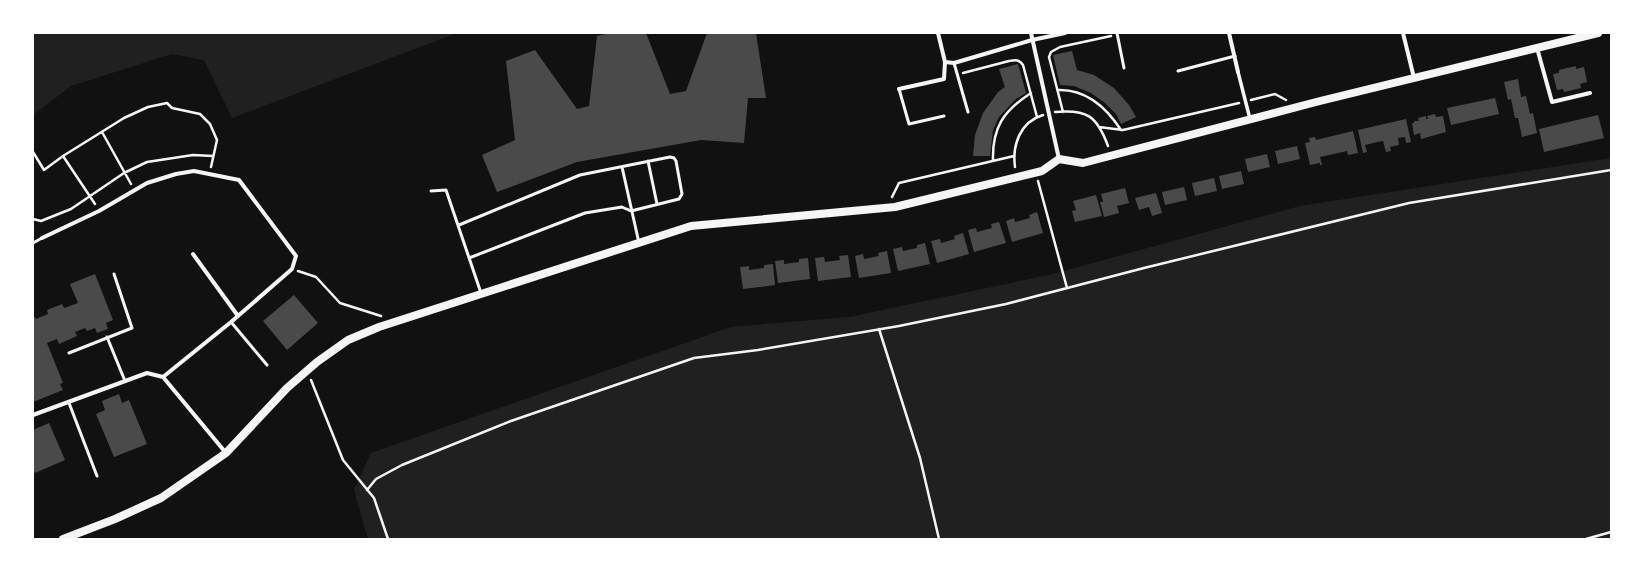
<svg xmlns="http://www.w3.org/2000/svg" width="1644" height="572" viewBox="0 0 1644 572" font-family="Poppins,sans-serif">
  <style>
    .green { fill: #202020 }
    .building { fill: #4a4a4a }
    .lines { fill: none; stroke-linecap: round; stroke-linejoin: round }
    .path { stroke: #f5f5f5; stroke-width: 2.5 }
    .service { stroke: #f5f5f5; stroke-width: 3 }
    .pedestrian { stroke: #f5f5f5; stroke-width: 3.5 }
    .minor { stroke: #f5f5f5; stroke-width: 4 }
    .secondary { stroke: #f5f5f5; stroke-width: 8 }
  </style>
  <rect width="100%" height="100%" fill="#111"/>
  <path class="green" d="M 33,33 L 457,33 L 232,118 L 204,60 L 172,54 L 71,86 L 33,115 Z
    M 1611,158 L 1611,539 L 368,539 L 354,490 L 371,453 L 731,327 L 849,317 L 1053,274 L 1300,206 Z"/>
  <path class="building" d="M 610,33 L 646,33 L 670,94 L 686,91 L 707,33 L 756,33 L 766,98 L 748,98 L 744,143 L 701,140 L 577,162 L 497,192 L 482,155 L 515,140 L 506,61 L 535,50 L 577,109 L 589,106 L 597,36 Z
    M 1072,51 L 1077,70 L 1094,75 L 1114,88 L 1129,105 L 1136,117 L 1121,124 L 1116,114 L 1105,103 L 1091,93 L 1074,86 L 1060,85 L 1053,55 Z
    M 1018,64 L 1026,93 L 1016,99 L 999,117 L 993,130 L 990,156 L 973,156 L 975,135 L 983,113 L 998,92 L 1005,87 L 999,69 Z
    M 1576,66 L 1576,69 L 1584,67 L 1587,82 L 1580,84 L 1581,88 L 1564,92 L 1563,89 L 1557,90 L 1553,74 L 1559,73 L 1559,70 Z
    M 1518,79 L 1521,97 L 1526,96 L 1530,114 L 1533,113 L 1537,133 L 1522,137 L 1518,118 L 1515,118 L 1511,99 L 1508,100 L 1504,82 Z
    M 1495,98 L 1499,114 L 1451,125 L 1447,108 Z
    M 1435,114 L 1436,117 L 1443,116 L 1446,132 L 1421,139 L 1420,133 L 1414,135 L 1412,123 L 1414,123 L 1414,121 L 1419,121 L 1418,118 L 1426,116 L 1426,119 L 1428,119 L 1427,116 Z
    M 1598,115 L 1604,138 L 1544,152 L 1539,129 Z
    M 1406,119 L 1411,142 L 1406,143 L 1405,137 L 1398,138 L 1399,145 L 1390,147 L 1391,151 L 1386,152 L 1383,141 L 1373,143 L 1365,145 L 1367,152 L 1363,153 L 1358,130 Z
    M 1353,131 L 1358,153 L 1348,155 L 1347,151 L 1320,157 L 1322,165 L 1320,165 L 1320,163 L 1310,165 L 1305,143 L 1310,142 L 1309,138 L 1315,137 L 1316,140 Z
    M 1297,146 L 1300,159 L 1278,164 L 1275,151 Z
    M 1267,154 L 1270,167 L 1248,172 L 1245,159 Z
    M 1241,171 L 1244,184 L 1222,189 L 1219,176 Z
    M 1214,178 L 1217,191 L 1195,196 L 1192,183 Z
    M 1184,187 L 1187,200 L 1165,205 L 1162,192 Z
    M 1125,188 L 1129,203 L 1117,206 L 1119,213 L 1104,217 L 1100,202 L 1103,202 L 1101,194 Z
    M 1156,193 L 1162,213 L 1152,216 L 1149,207 L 1139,210 L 1135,198 Z
    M 1096,195 L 1102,216 L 1075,222 L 1072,211 L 1076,210 L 1073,201 Z
    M 1037,212 L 1043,233 L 1012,242 L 1006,221 L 1014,218 L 1015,222 L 1030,218 L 1029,215 Z
    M 999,222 L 1006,243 L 974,252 L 968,230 L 976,228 L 977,232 L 992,228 L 991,224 Z
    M 963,233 L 969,254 L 937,263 L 931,241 L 940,239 L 941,243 L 955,239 L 954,236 Z
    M 925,243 L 930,264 L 898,271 L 893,249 L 902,247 L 903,251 L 917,248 L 917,245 Z
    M 887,251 L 891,273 L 859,278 L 855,256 L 863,254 L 864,259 L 879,256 L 878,253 Z
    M 848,255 L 851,277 L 818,281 L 815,258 L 824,257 L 825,262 L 840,260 L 839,256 Z
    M 808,258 L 810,279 L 778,283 L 775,261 L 784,260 L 784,264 L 799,262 L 799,259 Z
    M 773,264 L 775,285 L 743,289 L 740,267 L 749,266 L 749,270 L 764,268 L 764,265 Z
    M 95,274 L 113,320 L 106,323 L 108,329 L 97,333 L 95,328 L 87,331 L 85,328 L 75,332 L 77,336 L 59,344 L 57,339 L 47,343 L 63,383 L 60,384 L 63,390 L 33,402 L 33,318 L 35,317 L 36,319 L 48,314 L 47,310 L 62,304 L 64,308 L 78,303 L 70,284 Z
    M 294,295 L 318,323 L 287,350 L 263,321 Z
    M 119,394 L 122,403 L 129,400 L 147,444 L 114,457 L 96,414 L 105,410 L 102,401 Z
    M 49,423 L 65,460 L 35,473 L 33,470 L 33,430 Z"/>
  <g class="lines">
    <path class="path" d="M 963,73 L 1009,61 C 1015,60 1019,59 1023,65 L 1037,117
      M 1058,90 C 1086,89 1106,107 1121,130
      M 1251,100 L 1275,94 L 1286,100
      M 1055,112 C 1087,109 1097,116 1108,146
      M 1063,112 L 1049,57 L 1051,52 L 1060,47 L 1111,36
      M 1099,127 L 1123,130 L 1239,103
      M 102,132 L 131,184
      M 33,152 L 44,170 L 63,156 L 124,118 L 148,107 L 167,103 L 172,108 L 200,114 L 210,124 L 217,140 L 211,167
      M 63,156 L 95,204
      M 993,161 C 992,128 1003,111 1031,93
      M 1015,167 C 1012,145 1020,122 1043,115
      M 1038,181 L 1067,288
      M 892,197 L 899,183 L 1014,156
      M 33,219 L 41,221 L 71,209 L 124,173 L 147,162 L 193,155 L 213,156
      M 298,271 L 316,277 L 340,303 L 381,316
      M 879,329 L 920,458 L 939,539
      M 311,380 L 343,460 L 374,498 L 388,539
      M 367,490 L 376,479 L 402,465 L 511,421 L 694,358 L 758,350 L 899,326 L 1006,304 L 1144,268 L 1409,203 L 1611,170
      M 1586,539 L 1611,532"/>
    <path class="service" d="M 1117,33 L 1124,68
      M 954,63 L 968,112
      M 1178,71 L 1235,56
      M 899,89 L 909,124 L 944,116
      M 648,161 L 657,204
      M 622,167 L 639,243
      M 431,191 L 446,190 L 481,293
      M 459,225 L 580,175 L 670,157 L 674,158 L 676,161 L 682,194 L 679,199 L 631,211 L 622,207 L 585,213 L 469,258
      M 33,243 L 42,238
      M 231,322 L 267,365
      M 107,337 L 125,381
      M 69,353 L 132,328 L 114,274
      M 69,403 L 97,476"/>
    <path class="pedestrian" d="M 1238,72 L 1250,119"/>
    <path class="minor" d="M 938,33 L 945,62 L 954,63 L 1032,40 L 1065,33
      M 1031,33 L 1059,159
      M 1229,33 L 1238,72
      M 1403,33 L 1414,78
      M 1537,48 L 1552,102 L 1590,93
      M 899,89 L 944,79 L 945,62
      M 42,238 L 99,211 L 147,183 L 176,174 L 194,171 L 239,180 L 296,256 L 292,269 L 231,322 L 163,377
      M 193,254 L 238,316
      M 33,415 L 147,373 L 163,377 L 226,453"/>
    <path class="secondary" d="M 63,539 L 115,519 L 161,498 L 226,453 L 287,388 L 317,362 L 348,340 L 379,327 L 691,226 L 895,207 L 1042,171 L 1059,159 L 1083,163 L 1320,101 L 1598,33"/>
  </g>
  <rect width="1644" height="572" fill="none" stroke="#ffffff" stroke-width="68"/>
</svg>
